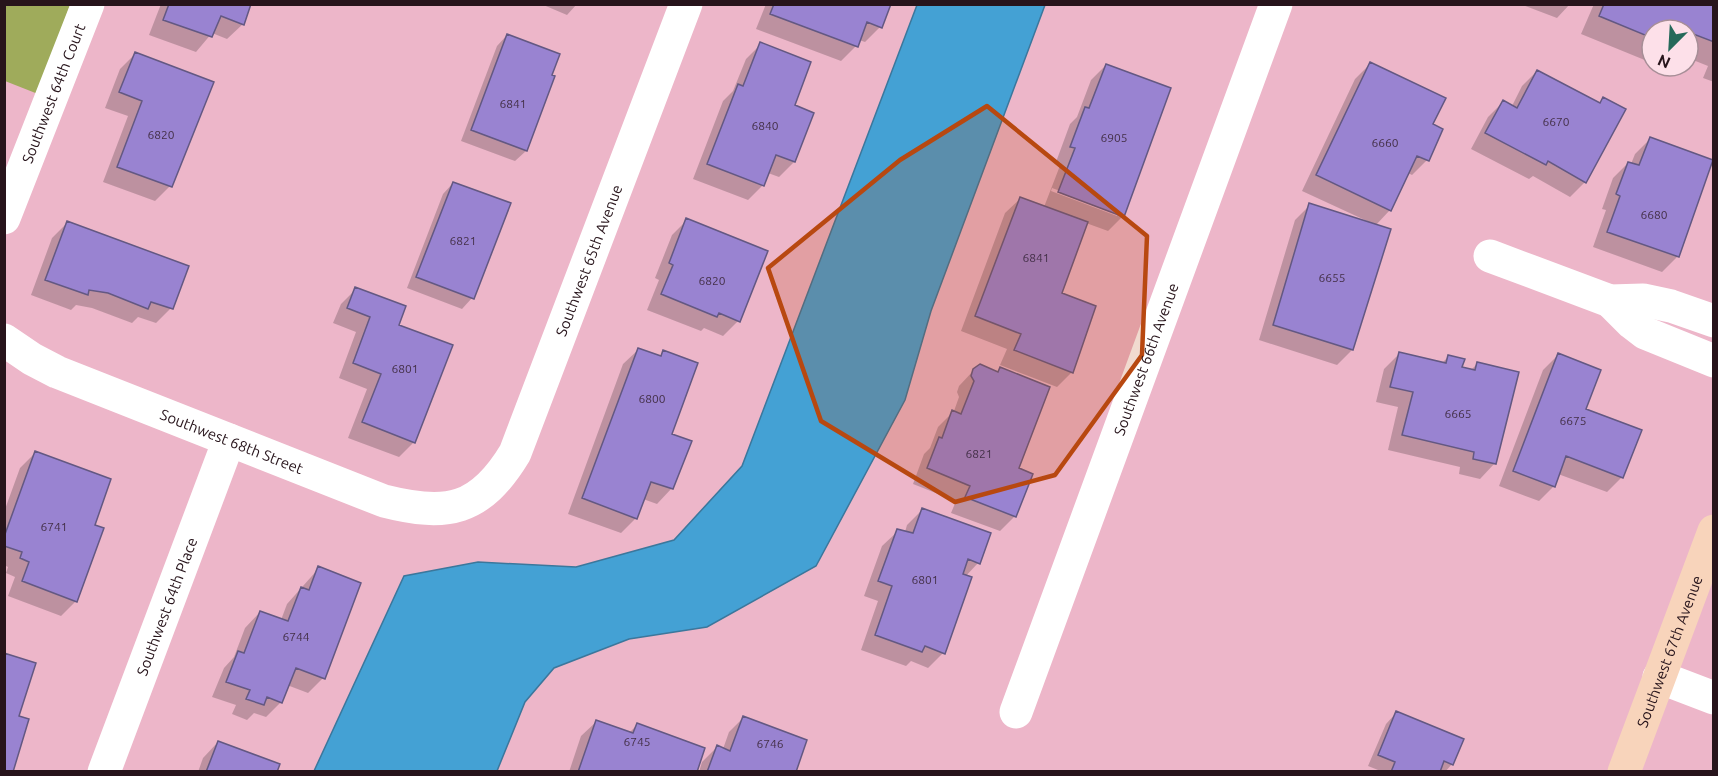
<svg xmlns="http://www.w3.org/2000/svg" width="1718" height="776" viewBox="0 0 1718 776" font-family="Ubuntu,sans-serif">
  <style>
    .green { fill: #9fab5b }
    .water { fill: #44a1d4; stroke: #3b779c; stroke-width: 1.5 }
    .shadow { fill: #0003; fill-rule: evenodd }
    .building { fill: #9983d1; stroke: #635882; stroke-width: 1.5 }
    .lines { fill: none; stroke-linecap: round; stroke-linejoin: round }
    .minor { stroke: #fff; stroke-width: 33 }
    .major { stroke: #f8d4bb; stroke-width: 33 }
    .marked { fill: #b84810; fill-opacity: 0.2; stroke: #b84810; stroke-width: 4.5; stroke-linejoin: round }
    .labels { text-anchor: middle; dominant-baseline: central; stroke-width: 4.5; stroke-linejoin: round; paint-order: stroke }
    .number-label { font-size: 12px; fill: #443048 }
    .street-label { font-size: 15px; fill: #27141b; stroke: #fde0e9 }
  </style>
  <rect width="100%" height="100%" fill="#edb6c9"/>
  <path class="green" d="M 4,5 L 70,5 L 38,94 L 5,81 Z"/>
  <path class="water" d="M 917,5 L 1045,5 L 931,311 L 905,400 L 816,566 L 707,627 L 629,639 L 554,668 L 525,702 L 497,771 L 314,771 L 404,576 L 478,562 L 576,567 L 674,540 L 742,466 Z"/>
  <path class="shadow" d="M 161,4 L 250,4 L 243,24 L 227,39 L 212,33 L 196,52 L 149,35 Z
    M 541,4 L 577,4 L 567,15 Z
    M 766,4 L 889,4 L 880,27 L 865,42 L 859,40 L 856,46 L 841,61 L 756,29 Z
    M 1520,4 L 1570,4 L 1557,18 Z
    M 1594,4 L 1714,4 L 1714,82 L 1703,78 L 1708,66 L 1688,58 L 1688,30 L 1652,30 L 1652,63 L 1581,34 Z
    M 507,35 L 553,77 L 526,151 L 515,161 L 461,141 L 497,46 Z
    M 761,44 L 793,106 L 812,114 L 794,162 L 779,177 L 768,173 L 763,185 L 748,200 L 693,179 L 723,101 L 733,91 L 746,59 Z
    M 135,54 L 170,186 L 155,201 L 103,182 L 128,116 L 105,108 L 120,69 Z
    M 1370,64 L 1431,125 L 1441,130 L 1427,160 L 1412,175 L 1408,173 L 1390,210 L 1375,226 L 1352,350 L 1337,365 L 1259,340 L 1295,220 L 1310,205 L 1366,223 L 1367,221 L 1302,191 L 1355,79 Z
    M 1106,65 L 1123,216 L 1108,231 L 1086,223 L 1060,294 L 1072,372 L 1057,387 L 1000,365 L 1007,349 L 961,331 L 1005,213 L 1021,198 L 1044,207 L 1061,163 L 1056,162 L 1070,124 L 1077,117 L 1091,80 ZM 1052,188 L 1117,212 L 1117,216 L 1051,191 Z
    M 1537,71 L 1598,104 L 1604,99 L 1585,182 L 1570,197 L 1533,176 L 1529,179 L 1471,149 L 1488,117 L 1503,102 L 1512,106 L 1522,86 Z
    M 1650,139 L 1711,161 L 1677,257 L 1662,272 L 1593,247 L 1606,210 L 1602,209 L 1613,178 L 1628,163 L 1631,164 L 1635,154 Z
    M 453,183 L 472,298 L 462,309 L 407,288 L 443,194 Z
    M 687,220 L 738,321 L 723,336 L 704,328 L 701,331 L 647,310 L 659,280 L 655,278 L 672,235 Z
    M 67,223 L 171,308 L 156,323 L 138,317 L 132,323 L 92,308 L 76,305 L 71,310 L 31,295 L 52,238 Z
    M 356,289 L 397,326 L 414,442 L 399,457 L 348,438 L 367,389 L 339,378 L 356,332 L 333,323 L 341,304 Z
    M 639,349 L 659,357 L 664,352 L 670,434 L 672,488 L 657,504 L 643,499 L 636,518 L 621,533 L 568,514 L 623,364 Z
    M 1399,354 L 1441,364 L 1448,357 L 1461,368 L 1470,371 L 1478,363 L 1495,463 L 1480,479 L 1459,474 L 1460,467 L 1388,450 L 1398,407 L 1376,402 L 1384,369 Z
    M 1558,355 L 1584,410 L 1622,477 L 1607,492 L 1558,474 L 1554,486 L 1539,501 L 1499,486 L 1543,370 Z
    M 1000,369 L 1017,469 L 1015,516 L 1000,531 L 951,513 L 956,501 L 913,484 L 924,454 L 930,448 L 938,427 L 954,411 L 959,397 L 957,392 L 959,386 L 974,370 L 997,372 Z
    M 35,453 L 93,526 L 76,601 L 61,616 L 8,596 L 15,577 L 6,573 L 8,567 L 4,565 L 4,512 L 20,468 Z
    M 922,510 L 978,563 L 965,577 L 943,653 L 928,668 L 911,661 L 906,666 L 861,650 L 878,601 L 864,596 L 882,546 L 898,531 L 905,532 L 907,525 Z
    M 319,568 L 323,678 L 308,693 L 287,685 L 281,702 L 266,717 L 254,713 L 247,720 L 232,714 L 236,705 L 212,697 L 224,668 L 234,657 L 245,628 L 260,612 L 281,620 L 287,604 Z
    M 1396,713 L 1452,764 L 1445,772 L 1383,772 L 1368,766 L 1386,724 Z
    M 744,717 L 794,772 L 699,772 L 702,762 L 717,747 L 723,749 L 729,732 Z
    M 597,721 L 629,733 L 637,725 L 695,772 L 569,772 L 581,736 Z
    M 218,742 L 275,772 L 198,772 L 203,758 Z"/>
  <path class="building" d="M 169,4 L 251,4 L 244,25 L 221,16 L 212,37 L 163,20 Z
    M 774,4 L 891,4 L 882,28 L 867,22 L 858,47 L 770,14 Z
    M 1604,4 L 1714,4 L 1714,42 L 1688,32 L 1688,30 L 1652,30 L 1652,38 L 1599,16 Z
    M 507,34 L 560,54 L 552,75 L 555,76 L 527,151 L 471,130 Z
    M 760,42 L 811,62 L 795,105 L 814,113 L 795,162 L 776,155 L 764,186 L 707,164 L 738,84 L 743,86 Z
    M 135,52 L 214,82 L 172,187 L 117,167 L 142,101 L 119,92 Z
    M 1370,62 L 1446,98 L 1433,124 L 1443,129 L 1429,161 L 1417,156 L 1391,211 L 1316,175 Z
    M 1106,64 L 1171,88 L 1124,217 L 1058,192 L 1075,148 L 1070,147 L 1085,107 L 1089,108 Z
    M 1537,70 L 1600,103 L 1603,97 L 1626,109 L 1586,183 L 1548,161 L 1546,165 L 1485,133 L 1503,100 L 1517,108 Z
    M 1650,137 L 1713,160 L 1679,257 L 1607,232 L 1620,196 L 1616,194 L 1628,162 L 1639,165 Z
    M 453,182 L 511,203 L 474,299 L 416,277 Z
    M 1020,197 L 1088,222 L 1062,293 L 1096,306 L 1073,373 L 1014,350 L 1021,334 L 975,316 Z
    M 1309,203 L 1391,229 L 1353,350 L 1273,325 Z
    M 686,218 L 768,251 L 740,322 L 719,313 L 717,317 L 661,294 L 673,265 L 669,263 Z
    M 67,221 L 189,266 L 173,309 L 151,302 L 148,309 L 108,293 L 89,290 L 88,295 L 45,280 Z
    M 355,287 L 406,306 L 399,325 L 453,345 L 415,443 L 362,422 L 381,374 L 353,363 L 370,317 L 347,308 Z
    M 638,348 L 661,356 L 663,350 L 698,363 L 672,434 L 692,441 L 673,489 L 651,482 L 637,519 L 582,498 Z
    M 1399,352 L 1446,363 L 1448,355 L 1465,359 L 1462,367 L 1475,370 L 1477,362 L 1519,372 L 1496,464 L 1473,459 L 1474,452 L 1402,435 L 1413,392 L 1390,387 Z
    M 1558,353 L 1601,370 L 1586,409 L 1642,430 L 1623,478 L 1566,456 L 1555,487 L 1513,471 Z
    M 980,364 L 998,372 L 1000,367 L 1050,387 L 1019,468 L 1033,474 L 1016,517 L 965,497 L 970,486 L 927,468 L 939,437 L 942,438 L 952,410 L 961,414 L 974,381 L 971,376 L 973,369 Z
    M 35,451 L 111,479 L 95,525 L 104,528 L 77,602 L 22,581 L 29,562 L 20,558 L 22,552 L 4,546 L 4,537 Z
    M 922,508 L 991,533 L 980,564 L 968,559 L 963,574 L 972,577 L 945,654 L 925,646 L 922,652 L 875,635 L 892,586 L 878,581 L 897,529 L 913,533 Z
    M 318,566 L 361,583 L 325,679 L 296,668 L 282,703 L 267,697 L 264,705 L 246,699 L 250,690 L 226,682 L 238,651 L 244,653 L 260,611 L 288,621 L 301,587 L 309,590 Z
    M 4,653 L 36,663 L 19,716 L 29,719 L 13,772 L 4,772 Z
    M 1396,711 L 1464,739 L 1453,765 L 1444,761 L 1440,772 L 1391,772 L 1395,762 L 1378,755 Z
    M 743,716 L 807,740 L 796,772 L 707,772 L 717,745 L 730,751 Z
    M 596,720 L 633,733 L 637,723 L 705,748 L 697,772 L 578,772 Z
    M 218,741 L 280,764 L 277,772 L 206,772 Z"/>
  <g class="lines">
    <g class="minor">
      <path id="s1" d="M 4,218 L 88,4"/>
      <path d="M 1490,256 L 1610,301 L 1643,300 L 1671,306 L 1714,321"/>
      <path d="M 1610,301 L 1632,323 L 1645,333 L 1714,361"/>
      <path id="s2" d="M 4,340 L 32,359 L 57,372 L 384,501 C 447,517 480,511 515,453 L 686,4"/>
      <path d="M 1659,677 L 1714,698"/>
      <path id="s3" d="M 1016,712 L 1276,4"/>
      <path id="s4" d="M 104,772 L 229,440"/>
    </g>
    <path class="major" id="s5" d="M 1624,772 L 1714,531"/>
  </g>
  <path class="marked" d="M 987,106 L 1147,236 L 1142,355 L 1055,475 L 955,502 L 821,421 L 768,268 L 900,160 Z"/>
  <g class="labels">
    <g class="number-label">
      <text x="513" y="103">6841</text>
      <text x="1556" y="121">6670</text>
      <text x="765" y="125">6840</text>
      <text x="161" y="134">6820</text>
      <text x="1114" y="137">6905</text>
      <text x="1385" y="142">6660</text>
      <text x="1654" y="214">6680</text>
      <text x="463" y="240">6821</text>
      <text x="1036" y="257">6841</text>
      <text x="1332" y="277">6655</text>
      <text x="712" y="280">6820</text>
      <text x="405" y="368">6801</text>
      <text x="652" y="398">6800</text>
      <text x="1458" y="413">6665</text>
      <text x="1573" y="420">6675</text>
      <text x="979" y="453">6821</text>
      <text x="54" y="526">6741</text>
      <text x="925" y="579">6801</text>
      <text x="296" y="636">6744</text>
      <text x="637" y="741">6745</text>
      <text x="770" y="743">6746</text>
    </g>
    <g class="street-label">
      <text stroke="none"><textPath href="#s1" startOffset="134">Southwest 64th Court</textPath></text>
      <text stroke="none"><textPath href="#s2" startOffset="774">Southwest 65th Avenue</textPath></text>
      <text stroke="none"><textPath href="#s3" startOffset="376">Southwest 66th Avenue</textPath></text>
      <text stroke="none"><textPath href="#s2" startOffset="250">Southwest 68th Street</textPath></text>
      <text stroke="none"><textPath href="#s4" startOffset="177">Southwest 64th Place</textPath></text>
      <text stroke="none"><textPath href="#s5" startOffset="129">Southwest 67th Avenue</textPath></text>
    </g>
  </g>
  <rect width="1718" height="776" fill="none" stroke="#27141b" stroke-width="12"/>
  <g transform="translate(1670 48) rotate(204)"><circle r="28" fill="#fde0e9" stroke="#a78e97" stroke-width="1.5"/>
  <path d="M0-4.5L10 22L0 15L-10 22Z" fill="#25695a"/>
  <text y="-9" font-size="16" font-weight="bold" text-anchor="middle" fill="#27141b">N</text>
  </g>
</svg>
